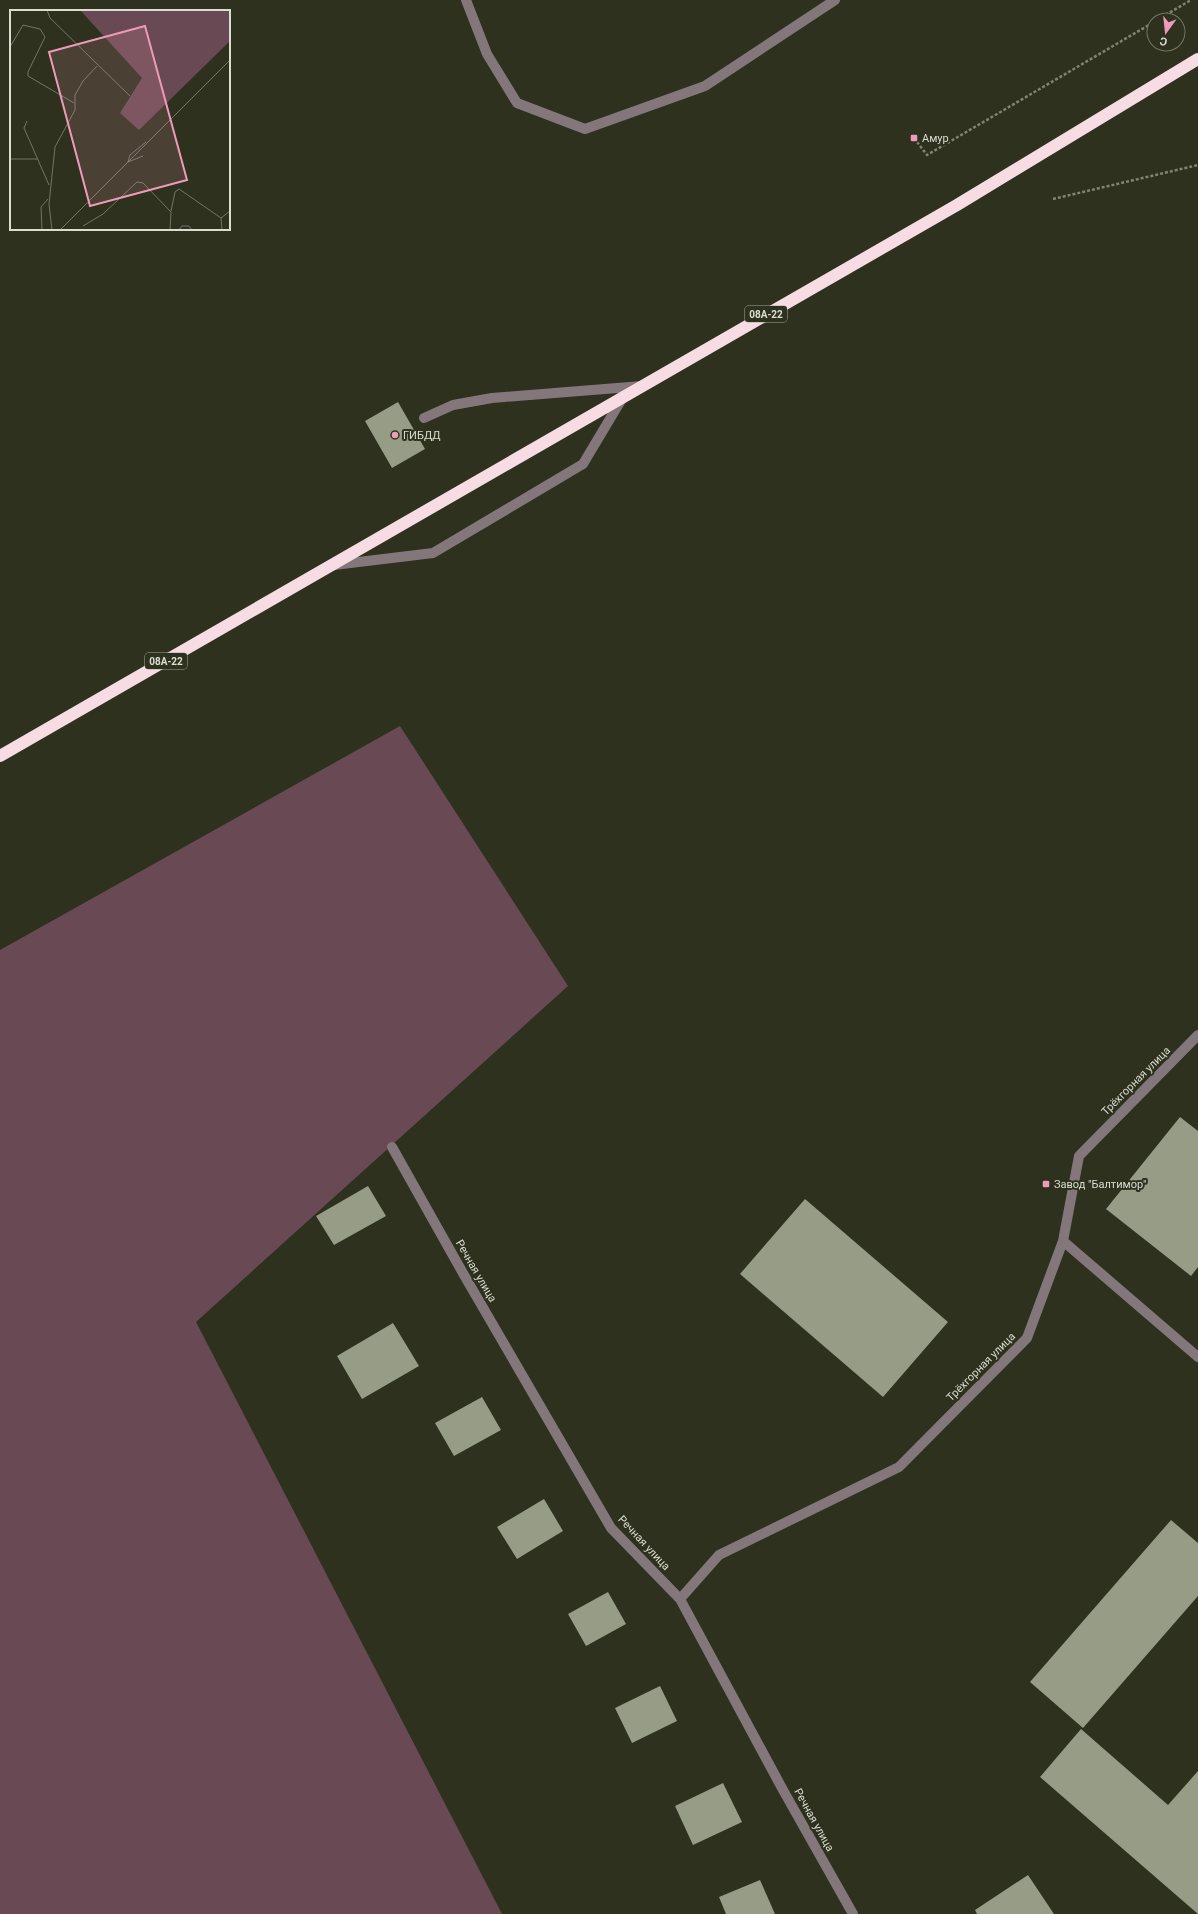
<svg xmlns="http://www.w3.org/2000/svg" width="1198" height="1914" viewBox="0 0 1198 1914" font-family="Roboto,sans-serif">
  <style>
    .green { fill: #694a54 }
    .building { fill: #969c86 }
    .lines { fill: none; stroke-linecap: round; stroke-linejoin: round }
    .path { stroke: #808474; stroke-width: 2.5; stroke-dasharray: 3 2; stroke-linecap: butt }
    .minor { stroke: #83777b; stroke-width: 10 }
    .highway { stroke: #f8dce4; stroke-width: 12 }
    .poi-dot { fill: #ef9ab7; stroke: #2d311e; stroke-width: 1.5 }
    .labels { text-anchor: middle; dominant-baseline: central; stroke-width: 4; stroke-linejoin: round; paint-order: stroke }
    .shield { fill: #2d311e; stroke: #a6aa9c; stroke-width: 1 }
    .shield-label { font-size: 10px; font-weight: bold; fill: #daded2 }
    .poi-label { font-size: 11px; fill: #daded2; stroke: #2d311e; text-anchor: start }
    .street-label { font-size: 11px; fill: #daded2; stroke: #2d311e }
    .inset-road { fill: none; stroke: #727666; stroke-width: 1 }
    .view { fill: #ef9ab7; fill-opacity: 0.15; stroke: #ef9ab7; stroke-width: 2 }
    .inset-edge { fill: none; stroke: #daded2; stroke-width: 2 }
  </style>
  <rect width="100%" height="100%" fill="#2d311e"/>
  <path class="green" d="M 400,726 L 568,986 L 196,1322 L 502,1914 L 0,1914 L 0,950 Z"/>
  <path class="building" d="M 398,402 L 425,449 L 392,468 L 365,421 Z
    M 1180,1117 L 1198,1131 L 1198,1267 L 1191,1276 L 1106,1209 Z
    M 368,1186 L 386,1216 L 334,1245 L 316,1216 Z
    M 805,1199 L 948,1322 L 883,1397 L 740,1274 Z
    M 393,1323 L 419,1366 L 362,1399 L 337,1356 Z
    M 482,1397 L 501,1430 L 454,1456 L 435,1423 Z
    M 544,1499 L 563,1531 L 517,1559 L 497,1527 Z
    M 1171,1520 L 1198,1543 L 1198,1596 L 1083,1728 L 1030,1682 Z
    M 608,1592 L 626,1624 L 586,1646 L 568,1614 Z
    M 660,1686 L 677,1721 L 632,1743 L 615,1708 Z
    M 1081,1729 L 1168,1805 L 1198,1771 L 1198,1914 L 1040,1777 Z
    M 723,1783 L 742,1822 L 693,1845 L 675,1806 Z
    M 1028,1875 L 1054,1914 L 977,1914 L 975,1910 Z
    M 760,1880 L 775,1914 L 726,1914 L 719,1897 Z"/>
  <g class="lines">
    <path class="path" d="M 1157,20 L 1191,0
      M 914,138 L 927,155 L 1154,22
      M 1053,199 L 1198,165"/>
    <path class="minor" d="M 466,0 L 487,54 L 517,103 L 585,129 L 705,86 L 835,0
      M 424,418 L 453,405 L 492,398 L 642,386
      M 334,565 L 433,553 L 583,464 L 623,397
      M 392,1147 L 464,1275 L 611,1528 L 680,1599 L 783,1790 L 853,1914
      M 1063,1241 L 1198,1357
      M 680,1599 L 719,1555 L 899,1467 L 1027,1338 L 1063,1241 L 1079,1156 L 1198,1035"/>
    <path class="highway" d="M 0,756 L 957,205 L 1198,59"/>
  </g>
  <g class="poi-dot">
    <rect x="910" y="134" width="8" height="8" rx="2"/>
    <circle cx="395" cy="435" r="4"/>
    <rect x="1042" y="1180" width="8" height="8" rx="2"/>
  </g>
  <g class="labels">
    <g class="shield">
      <rect x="745" y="306" width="42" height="16" rx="3"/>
      <rect x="145" y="653" width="42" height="16" rx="3"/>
    </g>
    <g class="shield-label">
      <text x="766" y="314">08А-22</text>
      <text x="166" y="661">08А-22</text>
    </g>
    <g class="poi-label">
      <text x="922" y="138">Амур</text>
      <text x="403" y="435">ГИБДД</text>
      <text x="1054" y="1184">Завод "Балтимор"</text>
    </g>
    <g class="street-label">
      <text transform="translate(1136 1081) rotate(-45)">Трёхгорная улица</text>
      <text transform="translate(476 1271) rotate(60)">Речная улица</text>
      <text transform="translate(981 1367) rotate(-45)">Трёхгорная улица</text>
      <text transform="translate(644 1543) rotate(47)">Речная улица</text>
      <text transform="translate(814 1820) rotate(61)">Речная улица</text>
    </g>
  </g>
  <g transform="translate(10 10)">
    <rect width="220" height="220" fill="#2d311e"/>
    <path d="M 70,0 L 220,0 L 220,31 L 129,120 L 110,103 L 132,68 Z" fill="#694a54"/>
    <path class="inset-road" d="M 37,0 L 40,8 L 120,86M 0,37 L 13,15 L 30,19 L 35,27 L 18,62 L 18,66 L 64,93M 17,111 L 14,118 L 39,175M 0,149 L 28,149M 118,152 L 120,145 L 136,132M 118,152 L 133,146M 161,201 L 165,182 L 169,179 L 211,208M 73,216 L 93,204 L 127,172 L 133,173 L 161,202 L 160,220M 32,220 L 31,197 L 38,189M 42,220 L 39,194 L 45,137 L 65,100 L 65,85 L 73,71 L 87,56M 50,220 L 220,50M 169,220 L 172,216 L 179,216 L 182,220M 212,220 L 211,208 L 220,201"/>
    <path class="view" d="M 135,16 L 177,170 L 80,196 L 39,42 Z"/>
    <rect width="220" height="220" class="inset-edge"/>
  </g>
  <g transform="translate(1166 32) rotate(195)"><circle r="19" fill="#2d311e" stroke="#727666"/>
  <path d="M0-3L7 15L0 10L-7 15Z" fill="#ef9ab7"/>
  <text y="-6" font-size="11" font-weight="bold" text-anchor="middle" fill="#daded2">С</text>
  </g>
</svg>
